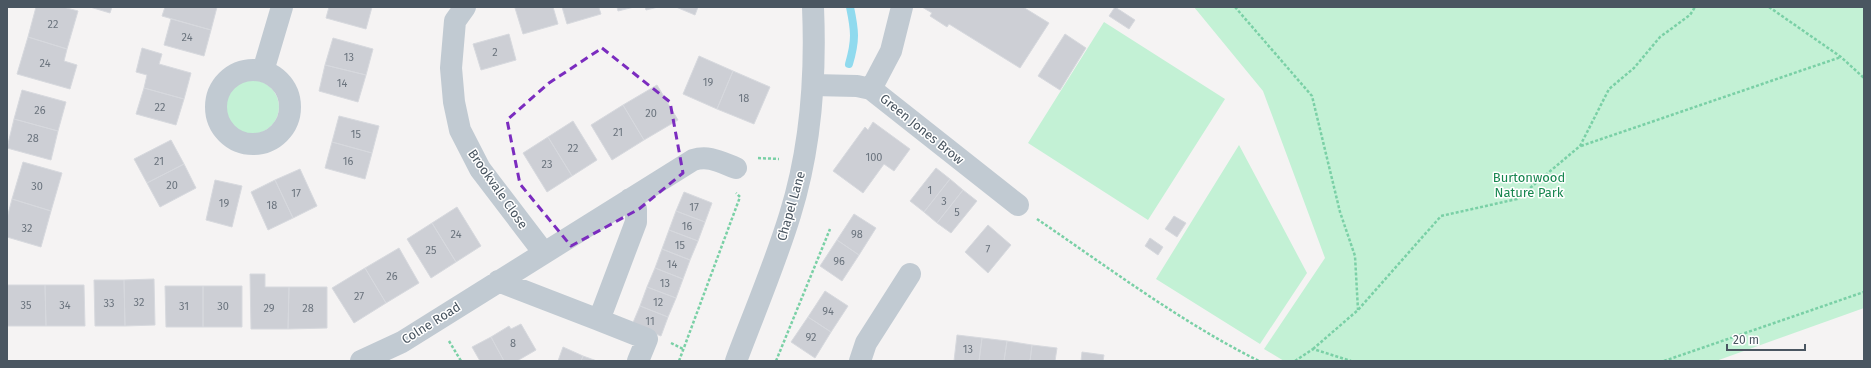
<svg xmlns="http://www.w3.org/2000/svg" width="1871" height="368" viewBox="0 0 1871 368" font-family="'Fira Sans',sans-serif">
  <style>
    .green { fill: #c3f1d5 }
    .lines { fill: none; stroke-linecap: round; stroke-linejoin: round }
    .stream { stroke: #90daee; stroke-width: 8 }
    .building { fill: #cdcfd5; stroke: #d7d9de }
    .path { stroke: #7ad0a6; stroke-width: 2.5; stroke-dasharray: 3 2; stroke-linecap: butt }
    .minor { stroke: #c1cad2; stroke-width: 22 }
    .marked { fill: none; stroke: #7b2cbf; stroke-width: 3; stroke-dasharray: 8 5; stroke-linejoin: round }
    .labels { text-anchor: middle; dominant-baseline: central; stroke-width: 3; stroke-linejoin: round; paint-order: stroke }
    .number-label { font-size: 11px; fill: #6b747e }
    .street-label { font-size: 13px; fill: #4a5661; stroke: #fff }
    .park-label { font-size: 13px; fill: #17864f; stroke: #fff }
  </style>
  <rect width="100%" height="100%" fill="#f5f3f3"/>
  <path class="green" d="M 1194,7 L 1864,7 L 1864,308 L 1716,361 L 1284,361 L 1264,349 L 1325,258 L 1263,91 Z
    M 1104,22 L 1225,99 L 1148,220 L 1028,143 Z
    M225 107a27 27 0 1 1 54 0a27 27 0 1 1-54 0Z
    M 1239,145 L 1307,273 L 1260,344 L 1156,279 Z"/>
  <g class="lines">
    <path class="stream" d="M 849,64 C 856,40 855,31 850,7"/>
  </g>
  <path class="building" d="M 36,7 L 63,7 L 78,11 L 67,49 L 28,37 Z
    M 90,7 L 112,7 L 110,13 Z
    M 165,7 L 217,7 L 211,30 L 162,16 Z
    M 329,7 L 372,7 L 366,29 L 326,18 Z
    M 520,7 L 553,7 L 558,24 L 523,34 L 515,8 Z
    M 562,7 L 602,7 L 599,8 L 601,14 L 567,24 Z
    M 617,7 L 634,7 L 618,11 Z
    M 645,7 L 658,7 L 646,10 Z
    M 676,7 L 698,7 L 695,15 Z
    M 922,7 L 1023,7 L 1049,23 L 1020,68 L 949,24 L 947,27 L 930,16 L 932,13 Z
    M 1115,7 L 1135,20 L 1129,29 L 1109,16 Z
    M 171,19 L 211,30 L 204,56 L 164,45 Z
    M 509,34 L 516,60 L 481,70 L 473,44 Z
    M 1065,34 L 1086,48 L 1060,90 L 1038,76 Z
    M 28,37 L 67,49 L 64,61 L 77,65 L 70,89 L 17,74 Z
    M 333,38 L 373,49 L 366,75 L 325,65 Z
    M 142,48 L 162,54 L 159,64 L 191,73 L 184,99 L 144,88 L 147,75 L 136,72 Z
    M 699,56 L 733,71 L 717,109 L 683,94 Z
    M 325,65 L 366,75 L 358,102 L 319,91 Z
    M 733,71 L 770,87 L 754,124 L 717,109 Z
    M 657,85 L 678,120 L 644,140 L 623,105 Z
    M 144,88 L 184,99 L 176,125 L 136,114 Z
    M 22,90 L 66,102 L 58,131 L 14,119 Z
    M 623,105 L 644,140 L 612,160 L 591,125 Z
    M 339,116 L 379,126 L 372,153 L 332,142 Z
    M 14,119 L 58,131 L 51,160 L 7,148 Z
    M 573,121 L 597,160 L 572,176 L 548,137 Z
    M 873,122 L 910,149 L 894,171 L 884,164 L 863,193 L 833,171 L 865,127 L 868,130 Z
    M 548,137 L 572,176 L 547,192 L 523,153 Z
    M 171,140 L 184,164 L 147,183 L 134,159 Z
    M 332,142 L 372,153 L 365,179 L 325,168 Z
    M 23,162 L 62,173 L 51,211 L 12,199 Z
    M 184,164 L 196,188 L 160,207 L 147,183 Z
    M 936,168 L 950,179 L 924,212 L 910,201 Z
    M 300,169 L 317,206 L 293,218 L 275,180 Z
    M 950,179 L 963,190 L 937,223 L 924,212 Z
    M 215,180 L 242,186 L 232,227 L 206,220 Z
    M 275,180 L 293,218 L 268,230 L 251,192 Z
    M 963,190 L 977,201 L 951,233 L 937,223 Z
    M 684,192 L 712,203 L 705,222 L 676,211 Z
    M 12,199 L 51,211 L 41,247 L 7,237 L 7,218 Z
    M 457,207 L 481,246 L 456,262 L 432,223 Z
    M 676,211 L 705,222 L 698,241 L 669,230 Z
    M 854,214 L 876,228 L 859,255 L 837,240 Z
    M 1174,216 L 1186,223 L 1177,237 L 1165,229 Z
    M 432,223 L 456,262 L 431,278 L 407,239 Z
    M 988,225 L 1011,245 L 988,273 L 965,252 Z
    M 669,230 L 698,241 L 690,260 L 662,249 Z
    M 1150,238 L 1163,247 L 1158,255 L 1145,246 Z
    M 837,240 L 859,255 L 842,281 L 820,266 Z
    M 399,248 L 419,283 L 386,303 L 365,268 Z
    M 662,249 L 690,260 L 683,279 L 655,268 Z
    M 365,268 L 386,303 L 354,323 L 332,288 Z
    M 655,268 L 683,279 L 676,298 L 647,287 Z
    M 250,274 L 265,274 L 265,287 L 289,287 L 288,329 L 251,329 Z
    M 154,279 L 155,325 L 125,326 L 124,280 Z
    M 94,280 L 124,280 L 125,326 L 95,326 Z
    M 7,285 L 45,285 L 46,326 L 7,326 Z
    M 45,285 L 84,285 L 85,326 L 46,326 Z
    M 165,286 L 203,286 L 203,327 L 166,327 Z
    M 203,286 L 242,286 L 242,327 L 203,327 Z
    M 289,287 L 327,287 L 327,328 L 288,329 Z
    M 647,287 L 676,298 L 668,317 L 640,306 Z
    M 825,291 L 848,306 L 831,332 L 808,317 Z
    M 640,306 L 668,317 L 661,336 L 632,325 Z
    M 808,317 L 831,332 L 815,358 L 791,342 Z
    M 521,324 L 536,350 L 517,361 L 504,361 L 491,337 L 509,326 L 511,329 Z
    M 957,335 L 982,338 L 979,361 L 954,361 Z
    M 491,337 L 504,361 L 480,361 L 472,347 Z
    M 982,338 L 1007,341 L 1004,361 L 979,361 Z
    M 1007,341 L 1032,345 L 1030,361 L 1004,361 Z
    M 1032,345 L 1057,348 L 1055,361 L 1030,361 Z
    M 563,347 L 583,356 L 581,361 L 558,361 Z
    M 1082,352 L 1104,355 L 1103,361 L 1081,361 Z
    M 583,356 L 597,361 L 581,361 Z"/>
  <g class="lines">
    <path class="path" d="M 1235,7 L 1312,96 L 1340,212 L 1355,256 L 1358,310
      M 1769,7 L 1841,57 L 1864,78
      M 1581,146 L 1841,57
      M 758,158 L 779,159
      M 1037,219 C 1109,268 1181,322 1259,361
      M 449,341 L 461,361
      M 671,343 L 683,349
      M 1313,349 L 1358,310 L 1441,216 L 1517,199 L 1580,146 L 1609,89 L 1634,68 L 1660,37 L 1690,15 L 1695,7
      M 679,361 L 740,197 L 736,193
      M 776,361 L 830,229
      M 1295,361 L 1313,349 L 1351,361
      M 1664,361 L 1864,292"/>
    <path class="minor" d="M 465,7 L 455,21 L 451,68 L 454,102 L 460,130 L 480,169 L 544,253
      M216 107a37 37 0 1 1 74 0a37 37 0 1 1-74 0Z
      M 263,71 L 282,7
      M 813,85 L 857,86 L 871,89 L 1018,205
      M 871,89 L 891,51 L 902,7
      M 498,281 L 599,320 L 636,222 L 636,209 L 630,199
      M 599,320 L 647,339 L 638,361
      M 361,361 L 402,342 L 693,160 C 709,155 720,162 736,168
      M 736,361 C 754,313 775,264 790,215 C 811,148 816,77 813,7
      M 860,361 L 866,343 L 910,274"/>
  </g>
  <path class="marked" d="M 602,48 L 670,102 L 683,173 L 639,209 L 571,246 L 520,184 L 507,120 L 549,83 Z"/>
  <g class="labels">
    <g class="number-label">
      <text x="53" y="24">22</text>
      <text x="187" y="37">24</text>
      <text x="495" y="52">2</text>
      <text x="349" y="57">13</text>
      <text x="45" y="63">24</text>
      <text x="708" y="82">19</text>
      <text x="342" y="83">14</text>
      <text x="744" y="98">18</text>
      <text x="160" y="107">22</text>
      <text x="40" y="110">26</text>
      <text x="651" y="113">20</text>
      <text x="618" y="132">21</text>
      <text x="356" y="134">15</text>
      <text x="33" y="138">28</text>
      <text x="573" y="148">22</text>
      <text x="874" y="157">100</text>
      <text x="159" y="161">21</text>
      <text x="348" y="161">16</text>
      <text x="547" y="164">23</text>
      <text x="172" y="185">20</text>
      <text x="37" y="186">30</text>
      <text x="930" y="190">1</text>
      <text x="296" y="193">17</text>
      <text x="944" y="201">3</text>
      <text x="224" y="203">19</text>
      <text x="272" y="205">18</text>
      <text x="694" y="207">17</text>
      <text x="957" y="212">5</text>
      <text x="687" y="226">16</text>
      <text x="27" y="228">32</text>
      <text x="456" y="234">24</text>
      <text x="857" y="234">98</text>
      <text x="680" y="245">15</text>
      <text x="988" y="249">7</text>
      <text x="431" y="250">25</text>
      <text x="839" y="261">96</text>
      <text x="672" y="264">14</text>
      <text x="392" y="276">26</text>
      <text x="665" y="283">13</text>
      <text x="359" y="296">27</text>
      <text x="139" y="302">32</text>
      <text x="658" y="302">12</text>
      <text x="109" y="303">33</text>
      <text x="26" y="305">35</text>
      <text x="65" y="305">34</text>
      <text x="184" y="306">31</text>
      <text x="223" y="306">30</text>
      <text x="269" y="308">29</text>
      <text x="308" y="308">28</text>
      <text x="828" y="311">94</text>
      <text x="650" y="321">11</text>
      <text x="811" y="337">92</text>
      <text x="513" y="343">8</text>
      <text x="968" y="349">13</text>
    </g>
    <g class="street-label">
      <text transform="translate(922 129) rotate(39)">Green Jones Brow</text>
      <text transform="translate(498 189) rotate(55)">Brookvale Close</text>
      <text transform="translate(791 206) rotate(-74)">Chapel Lane</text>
      <text transform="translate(431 323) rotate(-32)">Colne Road</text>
    </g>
    <g class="park-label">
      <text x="1529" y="177">Burtonwood<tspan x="1529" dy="15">Nature Park</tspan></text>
    </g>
  </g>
  <rect width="1871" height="368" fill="none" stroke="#4a5661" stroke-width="16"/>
  <path d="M1727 344v6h78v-6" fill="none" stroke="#4a5661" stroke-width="2"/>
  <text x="1733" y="344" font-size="12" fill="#4a5661" stroke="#ffffff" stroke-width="3" paint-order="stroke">20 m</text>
</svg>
